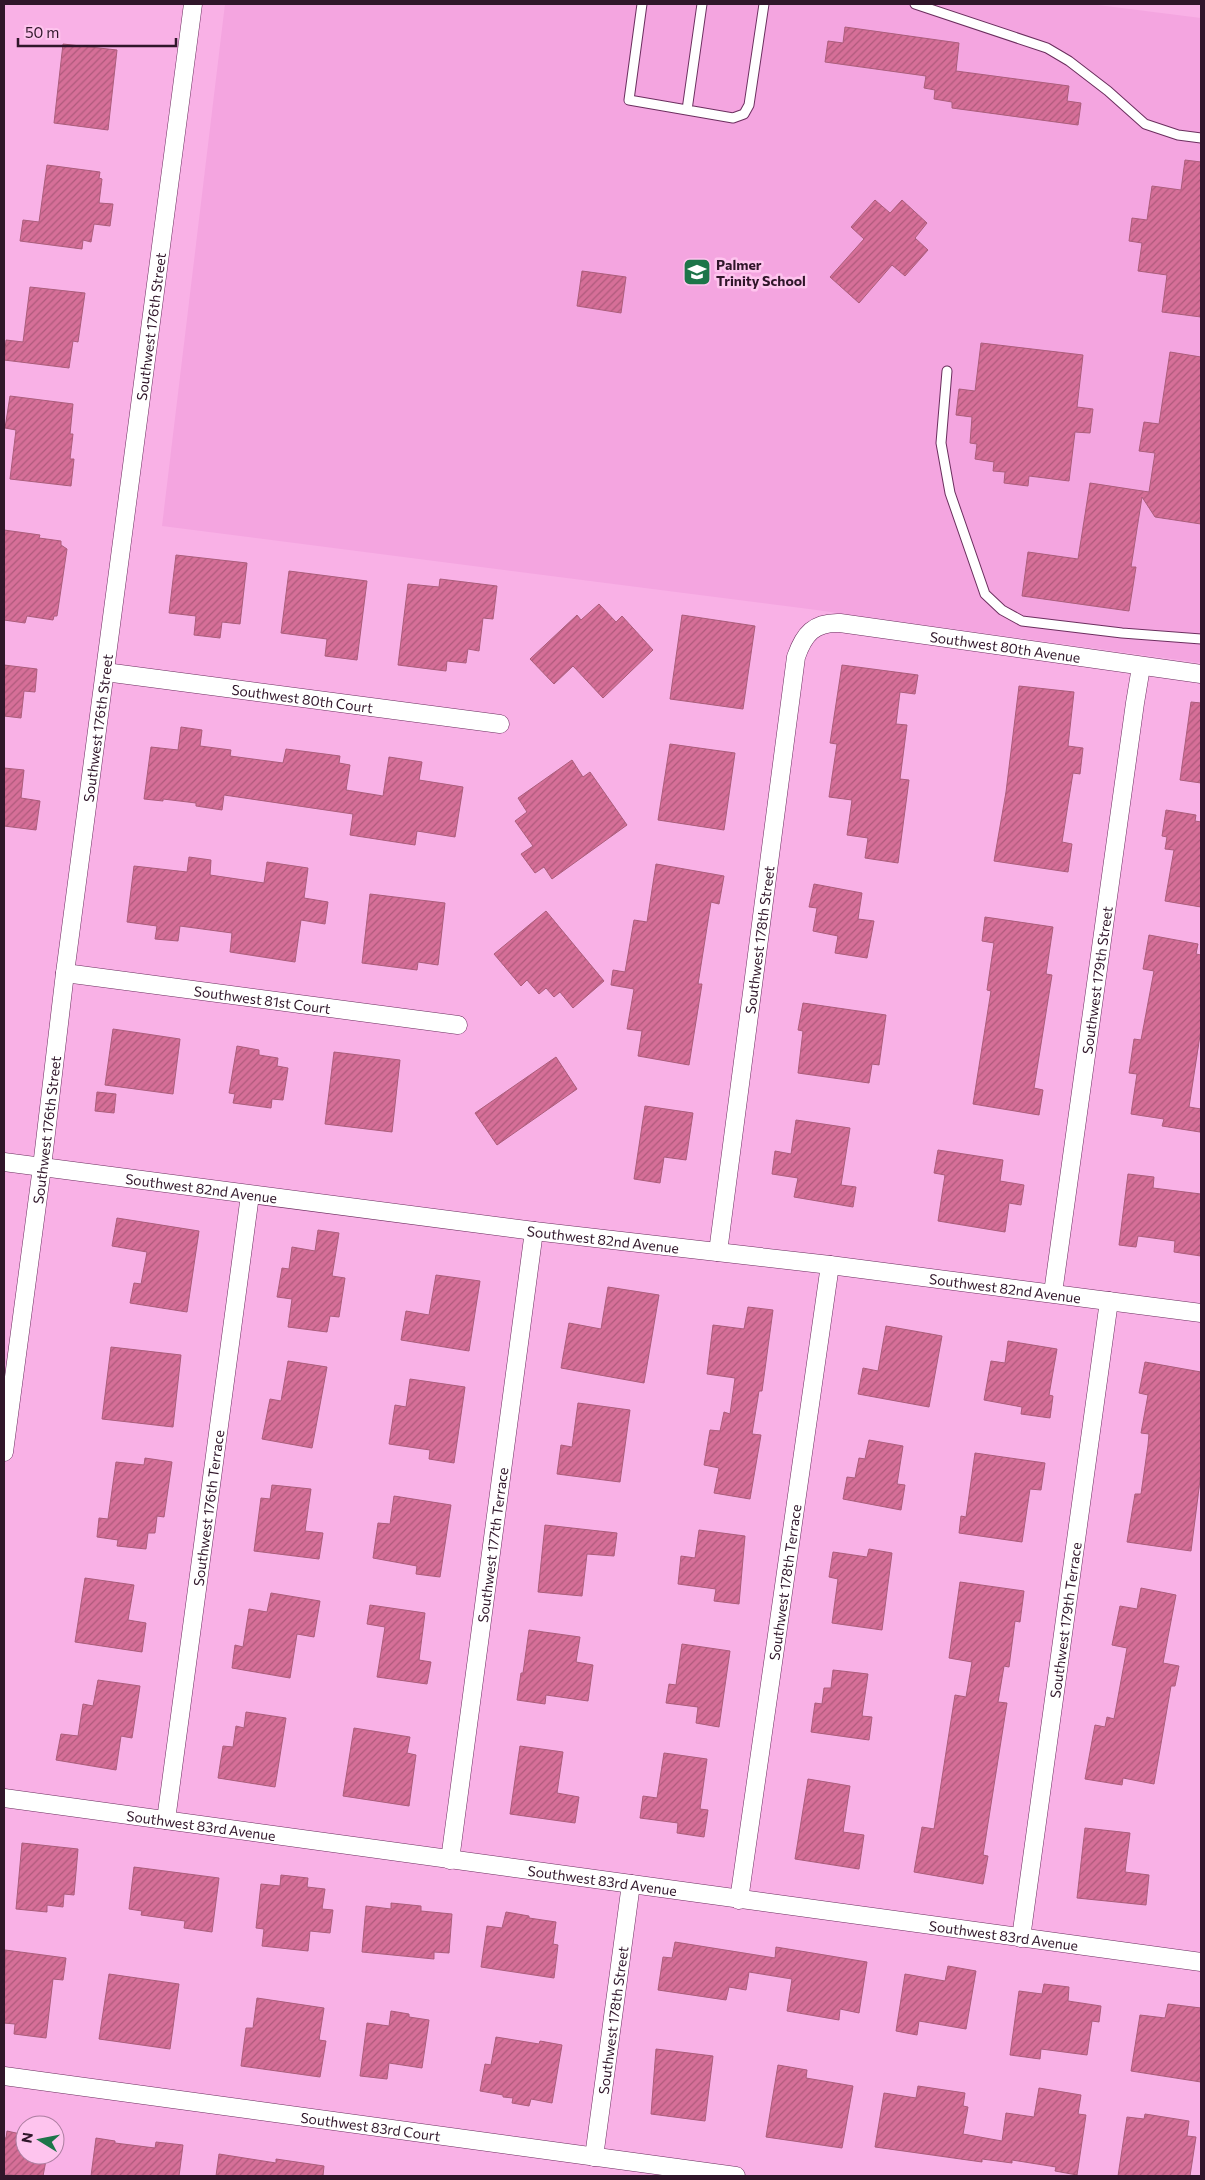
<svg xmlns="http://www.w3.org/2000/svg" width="1205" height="2180" viewBox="0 0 1205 2180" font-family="Commissioner,sans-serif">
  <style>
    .built { fill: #f4a5e0 }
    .building { fill: url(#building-hatch); stroke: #ab5d7b }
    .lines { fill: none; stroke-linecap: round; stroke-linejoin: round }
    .lane-casing { stroke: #6b2e5e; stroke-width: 11 }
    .street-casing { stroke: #6b2e5e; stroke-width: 19 }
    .lane { stroke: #fff; stroke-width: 9 }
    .street { stroke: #fff; stroke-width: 18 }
    .labels { text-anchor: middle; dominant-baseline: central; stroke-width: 5; stroke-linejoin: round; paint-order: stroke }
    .poi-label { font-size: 14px; font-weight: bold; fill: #30162a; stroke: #fec4ee; text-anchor: start }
    .street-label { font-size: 14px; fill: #30162a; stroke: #fec4ee }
  </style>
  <defs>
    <pattern id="building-hatch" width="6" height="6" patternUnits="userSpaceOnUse" patternTransform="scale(1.25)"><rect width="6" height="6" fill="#d66f98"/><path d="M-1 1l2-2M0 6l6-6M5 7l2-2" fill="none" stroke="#ae5a7c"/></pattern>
  </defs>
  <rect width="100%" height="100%" fill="#f9b1e6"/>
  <path class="built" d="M 225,4 L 1090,4 L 1201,18 L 1201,663 L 809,609 L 162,526 Z"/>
  <path class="building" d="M 845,27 L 959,43 L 956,71 L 1069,86 L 1067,101 L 1081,103 L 1078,125 L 952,108 L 952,102 L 934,99 L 935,90 L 924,88 L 926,76 L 825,62 L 828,41 L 843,43 Z
    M 63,44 L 117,50 L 108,130 L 54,123 Z
    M 1185,160 L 1201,162 L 1201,317 L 1162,312 L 1167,275 L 1138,271 L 1142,243 L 1129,241 L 1132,218 L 1147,220 L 1152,186 L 1181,190 Z
    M 47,165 L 100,172 L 99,178 L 102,179 L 99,203 L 113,204 L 110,226 L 94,224 L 91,242 L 83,240 L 82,249 L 20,241 L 23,220 L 39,222 Z
    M 875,200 L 890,213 L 902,200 L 927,223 L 915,238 L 928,250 L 905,276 L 892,265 L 859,303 L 830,277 L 864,239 L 851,227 Z
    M 582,271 L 626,277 L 621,313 L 577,306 Z
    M 30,287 L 85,293 L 78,342 L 73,341 L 69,368 L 4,360 L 6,340 L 23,342 Z
    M 981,343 L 1083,355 L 1077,407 L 1093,409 L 1090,433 L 1075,432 L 1069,481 L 1029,476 L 1028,486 L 1004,483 L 1005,472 L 993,471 L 994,462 L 975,459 L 977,444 L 970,443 L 972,417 L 956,415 L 959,389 L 975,391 Z
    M 1170,352 L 1201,357 L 1201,524 L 1155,517 L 1142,497 L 1131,567 L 1136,567 L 1129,611 L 1022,596 L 1028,552 L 1078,559 L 1090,483 L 1149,492 L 1155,453 L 1139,451 L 1144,422 L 1159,424 Z
    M 10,396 L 73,404 L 70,434 L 73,434 L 70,459 L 74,459 L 71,486 L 10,479 L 16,430 L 5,428 Z
    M 4,530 L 40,535 L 39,538 L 61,541 L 61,545 L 67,549 L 57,616 L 54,616 L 53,620 L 27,616 L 25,623 L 4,620 Z
    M 176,555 L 247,563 L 240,624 L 222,622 L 220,638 L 194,635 L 196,616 L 169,613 Z
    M 289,571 L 367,581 L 357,660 L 325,656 L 327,639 L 281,633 Z
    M 440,579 L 497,586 L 493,619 L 483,618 L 479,651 L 468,649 L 466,663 L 447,661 L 446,671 L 398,665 L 408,584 L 439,587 Z
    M 599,604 L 616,622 L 622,616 L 653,650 L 603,698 L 573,666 L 554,684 L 530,659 L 577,615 L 581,620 Z
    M 682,615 L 755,626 L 743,709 L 670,699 Z
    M 4,665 L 37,669 L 35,692 L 24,691 L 21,718 L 4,716 Z
    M 842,665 L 918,675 L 915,694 L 900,692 L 896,724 L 907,725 L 900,779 L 909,780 L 898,863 L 865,858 L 868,838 L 847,835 L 852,800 L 829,797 L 837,744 L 830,743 Z
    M 1019,686 L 1074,692 L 1068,746 L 1083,748 L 1080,774 L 1073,773 L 1062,842 L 1072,844 L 1068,872 L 994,861 L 1006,792 Z
    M 1191,702 L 1201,703 L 1201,783 L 1180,780 Z
    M 181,727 L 202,730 L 200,746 L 231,750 L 230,756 L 283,763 L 286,749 L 340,756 L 339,763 L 350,765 L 346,790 L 383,796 L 389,757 L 422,762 L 419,780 L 463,787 L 455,837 L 417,831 L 415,845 L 350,835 L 353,814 L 224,795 L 222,810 L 196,806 L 196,803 L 163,799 L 163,801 L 144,799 L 151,747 L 178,750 Z
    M 670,744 L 735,753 L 724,830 L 658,820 Z
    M 572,760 L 583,777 L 590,772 L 627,825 L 552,879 L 544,867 L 535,873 L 521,854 L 533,846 L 515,821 L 527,812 L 518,798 Z
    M 4,768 L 24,770 L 21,798 L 40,801 L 36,830 L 4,826 Z
    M 1166,810 L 1196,815 L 1195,821 L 1201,822 L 1201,907 L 1165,901 L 1174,850 L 1165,849 L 1167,837 L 1162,836 Z
    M 189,857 L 211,860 L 210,875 L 264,883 L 267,862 L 308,868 L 304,898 L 328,902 L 325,924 L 301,920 L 295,962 L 230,952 L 232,933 L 180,926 L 178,941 L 155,939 L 157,926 L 127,922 L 134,866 L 187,872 Z
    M 656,864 L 724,876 L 719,904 L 711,902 L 698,984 L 702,984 L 689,1065 L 638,1056 L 642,1031 L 627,1029 L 634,989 L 611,985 L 613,970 L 625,972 L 634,920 L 647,922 Z
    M 814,884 L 862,893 L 858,919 L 874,921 L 867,958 L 835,953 L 838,936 L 813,931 L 817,908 L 809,907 Z
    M 370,894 L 445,903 L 438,965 L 418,962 L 417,970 L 362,963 Z
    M 546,911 L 604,981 L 573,1008 L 560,992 L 554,997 L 546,988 L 539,994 L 527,980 L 521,986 L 494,954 Z
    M 985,917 L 1053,927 L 1046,974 L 1052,975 L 1034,1088 L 1043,1090 L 1039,1115 L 973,1104 L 991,991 L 987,990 L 994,943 L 982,941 Z
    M 1149,935 L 1198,944 L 1196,954 L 1201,955 L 1201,1029 L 1189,1107 L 1201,1109 L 1200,1132 L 1162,1126 L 1164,1119 L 1131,1114 L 1137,1074 L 1129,1073 L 1134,1039 L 1141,1040 L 1154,971 L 1143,969 Z
    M 803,1003 L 886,1015 L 879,1065 L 872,1064 L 869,1083 L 798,1073 L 803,1031 L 798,1030 Z
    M 113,1029 L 180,1039 L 173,1094 L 105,1085 Z
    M 237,1046 L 259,1050 L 259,1055 L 278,1058 L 277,1066 L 288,1068 L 283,1100 L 272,1099 L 271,1108 L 233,1103 L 235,1094 L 229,1093 Z
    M 334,1052 L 400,1060 L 392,1132 L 325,1124 Z
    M 556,1057 L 577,1089 L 497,1145 L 475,1113 Z
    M 97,1092 L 116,1094 L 114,1113 L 95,1111 Z
    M 645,1106 L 693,1113 L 686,1160 L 664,1157 L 660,1183 L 634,1179 Z
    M 796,1120 L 850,1128 L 841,1185 L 856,1187 L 853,1207 L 794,1197 L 798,1178 L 772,1174 L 775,1151 L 791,1154 Z
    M 938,1150 L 1003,1160 L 1000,1181 L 1024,1185 L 1021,1205 L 1009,1203 L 1005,1232 L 938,1221 L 945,1175 L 934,1173 Z
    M 1128,1174 L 1154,1177 L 1153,1188 L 1201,1194 L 1201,1256 L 1174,1252 L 1175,1241 L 1138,1236 L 1136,1247 L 1119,1245 Z
    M 117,1218 L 199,1231 L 187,1312 L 130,1303 L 134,1283 L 141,1284 L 147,1252 L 112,1246 Z
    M 318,1230 L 339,1233 L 332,1276 L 345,1278 L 339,1317 L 330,1316 L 327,1332 L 288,1327 L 292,1299 L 277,1297 L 282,1268 L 289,1269 L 292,1247 L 315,1251 Z
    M 436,1275 L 480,1281 L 469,1351 L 401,1340 L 406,1311 L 429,1315 Z
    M 608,1287 L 659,1295 L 644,1383 L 561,1368 L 569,1323 L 601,1329 Z
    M 748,1307 L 773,1310 L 762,1391 L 759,1391 L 752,1434 L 761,1435 L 750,1499 L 714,1493 L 719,1468 L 704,1465 L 710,1430 L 720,1431 L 724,1412 L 730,1414 L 735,1378 L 707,1374 L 713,1325 L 744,1329 Z
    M 886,1326 L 942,1336 L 929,1407 L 858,1394 L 863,1368 L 878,1371 Z
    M 1008,1341 L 1057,1349 L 1049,1395 L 1053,1396 L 1050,1418 L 1021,1414 L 1022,1407 L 984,1400 L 991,1361 L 1005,1363 Z
    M 111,1347 L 181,1355 L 173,1427 L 102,1419 Z
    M 288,1361 L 327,1367 L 312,1448 L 262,1439 L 270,1399 L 281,1401 Z
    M 1145,1362 L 1201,1372 L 1201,1473 L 1191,1551 L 1127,1542 L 1135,1494 L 1141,1494 L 1148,1445 L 1149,1434 L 1141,1433 L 1148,1395 L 1139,1393 Z
    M 410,1379 L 465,1387 L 454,1463 L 429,1459 L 430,1450 L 389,1444 L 395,1405 L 406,1407 Z
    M 578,1403 L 630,1410 L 620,1482 L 557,1474 L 561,1445 L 572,1447 Z
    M 869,1440 L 903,1446 L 897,1484 L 905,1485 L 901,1510 L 843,1499 L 847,1477 L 855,1478 L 859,1458 L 865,1459 Z
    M 975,1453 L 1045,1463 L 1041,1490 L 1030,1489 L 1022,1542 L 959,1533 L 961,1516 L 966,1517 Z
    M 145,1458 L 172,1462 L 164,1517 L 157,1516 L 155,1533 L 148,1533 L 146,1549 L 117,1546 L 118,1540 L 97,1537 L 99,1518 L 108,1519 L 116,1462 L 144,1465 Z
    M 272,1485 L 311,1489 L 305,1531 L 323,1533 L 319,1559 L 254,1551 L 261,1498 L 270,1499 Z
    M 394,1496 L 451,1505 L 440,1577 L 416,1574 L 417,1566 L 373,1558 L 378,1523 L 390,1524 Z
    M 545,1525 L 617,1533 L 614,1556 L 587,1554 L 582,1596 L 538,1592 Z
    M 699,1530 L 745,1536 L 739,1604 L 714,1601 L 716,1589 L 678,1584 L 681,1556 L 695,1558 Z
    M 869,1549 L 892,1553 L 882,1630 L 832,1623 L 838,1579 L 829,1577 L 833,1552 L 867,1557 Z
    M 85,1578 L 134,1585 L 128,1620 L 146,1623 L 142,1652 L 75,1642 Z
    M 960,1582 L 1024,1591 L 1020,1622 L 1015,1621 L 1009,1667 L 1004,1666 L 998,1702 L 1007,1703 L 983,1855 L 988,1856 L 983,1884 L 914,1872 L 922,1827 L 934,1829 L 955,1695 L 966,1697 L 972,1662 L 949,1658 Z
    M 1141,1588 L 1176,1595 L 1163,1663 L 1179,1666 L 1175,1686 L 1171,1686 L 1154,1784 L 1123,1778 L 1122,1785 L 1085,1779 L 1095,1725 L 1105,1727 L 1107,1717 L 1114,1719 L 1127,1648 L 1112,1645 L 1120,1606 L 1137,1609 Z
    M 271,1593 L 320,1601 L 314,1637 L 297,1634 L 290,1678 L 232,1668 L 235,1645 L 243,1647 L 249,1609 L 267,1612 Z
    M 370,1605 L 425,1613 L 419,1660 L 431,1662 L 427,1684 L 377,1677 L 385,1627 L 367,1624 Z
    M 529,1630 L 580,1637 L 576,1662 L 593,1665 L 588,1701 L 546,1695 L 545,1704 L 517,1700 L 521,1673 L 523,1673 Z
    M 682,1644 L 730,1651 L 719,1727 L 696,1723 L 698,1707 L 666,1703 L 669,1684 L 676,1685 Z
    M 833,1670 L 868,1674 L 862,1716 L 872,1717 L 869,1740 L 811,1732 L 815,1703 L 822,1704 L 824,1688 L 831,1688 Z
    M 98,1680 L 140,1686 L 132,1738 L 121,1736 L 116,1770 L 56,1760 L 61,1734 L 78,1736 L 83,1704 L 93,1706 Z
    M 246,1712 L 286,1718 L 275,1787 L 218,1778 L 223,1746 L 233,1747 L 236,1726 L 244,1728 Z
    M 354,1728 L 410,1737 L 407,1753 L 416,1755 L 409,1806 L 343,1796 Z
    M 520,1746 L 563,1752 L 557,1793 L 579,1797 L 575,1823 L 510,1814 Z
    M 664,1753 L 707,1759 L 700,1809 L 708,1810 L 704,1837 L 677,1833 L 678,1823 L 640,1818 L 643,1796 L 657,1798 Z
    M 808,1779 L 850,1786 L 843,1832 L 864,1835 L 859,1869 L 795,1859 Z
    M 1085,1828 L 1130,1833 L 1125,1872 L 1149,1875 L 1146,1905 L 1077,1898 Z
    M 22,1843 L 78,1849 L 74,1895 L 64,1894 L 63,1907 L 47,1905 L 47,1912 L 16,1909 Z
    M 134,1867 L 219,1878 L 212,1932 L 184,1928 L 185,1921 L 141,1915 L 142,1911 L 129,1909 Z
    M 281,1875 L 308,1878 L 307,1887 L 325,1889 L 322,1909 L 333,1910 L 330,1933 L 310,1931 L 308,1951 L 262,1946 L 264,1929 L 256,1928 L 261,1884 L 280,1886 Z
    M 391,1903 L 421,1906 L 421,1911 L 452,1914 L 449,1953 L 434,1952 L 434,1959 L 362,1952 L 366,1906 L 391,1909 Z
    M 506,1912 L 529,1916 L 529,1918 L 556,1922 L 553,1944 L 558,1945 L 554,1978 L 481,1967 L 487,1926 L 502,1928 Z
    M 675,1942 L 775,1958 L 776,1947 L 867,1962 L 859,2013 L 840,2009 L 839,2020 L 787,2011 L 792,1979 L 749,1972 L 746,1990 L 729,1987 L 726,2000 L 658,1990 L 663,1957 L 672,1958 Z
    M 5,1950 L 66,1958 L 63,1980 L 53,1979 L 46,2038 L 14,2034 L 15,2024 L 4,2023 Z
    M 948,1966 L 976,1971 L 966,2029 L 919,2021 L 917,2035 L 896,2031 L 905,1974 L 945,1981 Z
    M 109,1974 L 179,1984 L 170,2049 L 99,2039 Z
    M 1044,1984 L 1069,1987 L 1068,2001 L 1101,2006 L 1099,2022 L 1092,2021 L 1087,2055 L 1041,2049 L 1040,2059 L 1010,2055 L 1019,1991 L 1042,1994 Z
    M 257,1998 L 324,2008 L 319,2040 L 326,2041 L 320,2077 L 241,2066 L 246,2028 L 253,2028 Z
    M 1168,2004 L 1201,2008 L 1201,2082 L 1131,2071 L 1140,2015 L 1165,2018 Z
    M 391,2011 L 409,2014 L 409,2017 L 429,2020 L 422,2068 L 389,2063 L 387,2079 L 360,2076 L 367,2023 L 389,2026 Z
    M 496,2037 L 539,2044 L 540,2041 L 562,2045 L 552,2103 L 531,2099 L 529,2106 L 512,2103 L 513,2098 L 503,2097 L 503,2095 L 480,2091 L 485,2064 L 491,2065 Z
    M 656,2049 L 713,2056 L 705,2121 L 651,2114 Z
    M 778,2065 L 807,2070 L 806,2078 L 853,2086 L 842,2148 L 766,2137 Z
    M 918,2086 L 965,2093 L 963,2106 L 968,2107 L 963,2134 L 1002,2141 L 1006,2113 L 1034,2117 L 1039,2088 L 1081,2095 L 1078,2114 L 1086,2115 L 1077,2175 L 1055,2171 L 1056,2167 L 1012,2160 L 1012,2163 L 982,2159 L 982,2162 L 875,2147 L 884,2093 L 916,2098 Z
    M 1145,2114 L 1189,2121 L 1187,2136 L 1196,2137 L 1190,2176 L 1118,2176 L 1127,2117 L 1144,2119 Z
    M 7,2131 L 25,2135 L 25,2155 L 47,2155 L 43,2176 L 18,2176 L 4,2174 L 4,2138 L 6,2138 Z
    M 96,2138 L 115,2141 L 115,2143 L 155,2148 L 156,2142 L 183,2145 L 179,2176 L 91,2176 Z
    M 219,2154 L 276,2163 L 276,2159 L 324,2166 L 323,2176 L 216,2176 Z"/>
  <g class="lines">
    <defs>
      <path id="lane" d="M 642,4 L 629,100 L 733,118 L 744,114 L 749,105 L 764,4
        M 915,4 L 1047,48 L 1069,61 L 1108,91 L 1145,124 L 1178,135 L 1201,138
        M 687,110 L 702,4
        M 947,371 L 941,443 L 950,493 L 985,594 L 1002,610 L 1022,621 L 1122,633 L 1201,639"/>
      <g id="street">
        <path id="s1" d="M 105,672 L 500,724"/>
        <path id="s2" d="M 65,973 L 458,1025"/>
        <path id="s3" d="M 4,1162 L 534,1231 L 830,1265 L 1201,1313"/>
        <path id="s4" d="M 718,1252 L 796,657 C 804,634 814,622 840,623 L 1201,674"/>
        <path id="s5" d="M 1053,1293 L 1135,703 L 1141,667"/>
        <path id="s6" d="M 4,1452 L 42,1167 L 65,973 L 193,4"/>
        <path id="s7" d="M 4,1798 L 1201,1962"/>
        <path id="s8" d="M 166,1820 L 250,1195"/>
        <path id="s9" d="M 450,1860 L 534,1231"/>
        <path id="s10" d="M 739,1900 L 830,1265"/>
        <path id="s11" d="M 1021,1938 L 1109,1301"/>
        <path id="s12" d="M 4,2076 L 736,2176"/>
        <path id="s13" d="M 594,2157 L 631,1884"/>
      </g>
    </defs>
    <use href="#lane" class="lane-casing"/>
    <use href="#street" class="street-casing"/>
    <use href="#lane" class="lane"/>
    <use href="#street" class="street"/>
  </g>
  <defs>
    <symbol id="school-square" viewBox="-11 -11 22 22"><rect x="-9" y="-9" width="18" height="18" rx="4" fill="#1d7549" stroke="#fec4ee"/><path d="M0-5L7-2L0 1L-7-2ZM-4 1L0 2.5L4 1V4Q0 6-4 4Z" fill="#fff"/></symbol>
  </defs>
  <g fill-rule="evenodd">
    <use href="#school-square" x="681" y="256" width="32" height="32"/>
  </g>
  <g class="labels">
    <g class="poi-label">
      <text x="716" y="264">Palmer<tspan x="716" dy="16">Trinity School</tspan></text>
    </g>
    <g class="street-label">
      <text stroke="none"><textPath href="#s6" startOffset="1135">Southwest 176th Street</textPath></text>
      <text stroke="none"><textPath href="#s4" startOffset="828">Southwest 80th Avenue</textPath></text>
      <text stroke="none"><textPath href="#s1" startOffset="199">Southwest 80th Court</textPath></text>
      <text stroke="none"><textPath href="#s6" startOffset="730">Southwest 176th Street</textPath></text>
      <text stroke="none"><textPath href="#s4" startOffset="315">Southwest 178th Street</textPath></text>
      <text stroke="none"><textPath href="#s5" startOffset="316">Southwest 179th Street</textPath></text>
      <text stroke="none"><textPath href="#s2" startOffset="199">Southwest 81st Court</textPath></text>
      <text stroke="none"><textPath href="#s6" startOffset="325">Southwest 176th Street</textPath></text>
      <text stroke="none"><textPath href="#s3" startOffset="199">Southwest 82nd Avenue</textPath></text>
      <text stroke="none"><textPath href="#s3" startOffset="604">Southwest 82nd Avenue</textPath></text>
      <text stroke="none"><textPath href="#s3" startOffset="1009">Southwest 82nd Avenue</textPath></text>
      <text stroke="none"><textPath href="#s8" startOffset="315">Southwest 176th Terrace</textPath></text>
      <text stroke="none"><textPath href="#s9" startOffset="318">Southwest 177th Terrace</textPath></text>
      <text stroke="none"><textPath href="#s10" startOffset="321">Southwest 178th Terrace</textPath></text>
      <text stroke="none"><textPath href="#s11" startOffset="321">Southwest 179th Terrace</textPath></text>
      <text stroke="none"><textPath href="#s7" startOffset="199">Southwest 83rd Avenue</textPath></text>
      <text stroke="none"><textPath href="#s7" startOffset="604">Southwest 83rd Avenue</textPath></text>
      <text stroke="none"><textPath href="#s7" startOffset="1009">Southwest 83rd Avenue</textPath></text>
      <text stroke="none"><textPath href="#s13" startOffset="138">Southwest 178th Street</textPath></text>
      <text stroke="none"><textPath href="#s12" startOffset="370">Southwest 83rd Court</textPath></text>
    </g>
  </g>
  <rect width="1205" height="2180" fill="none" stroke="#30162a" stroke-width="10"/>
  <g transform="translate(40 2140) rotate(280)"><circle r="24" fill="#fec4ee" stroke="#ac7ea0"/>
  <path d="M0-4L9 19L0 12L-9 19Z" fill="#1d7549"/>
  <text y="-8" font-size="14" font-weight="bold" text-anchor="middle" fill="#30162a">N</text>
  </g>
  <path d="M18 38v8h158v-8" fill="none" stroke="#30162a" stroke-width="2.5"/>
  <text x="25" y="38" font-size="15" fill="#30162a" stroke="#fec4ee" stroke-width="4" paint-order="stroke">50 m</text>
</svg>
